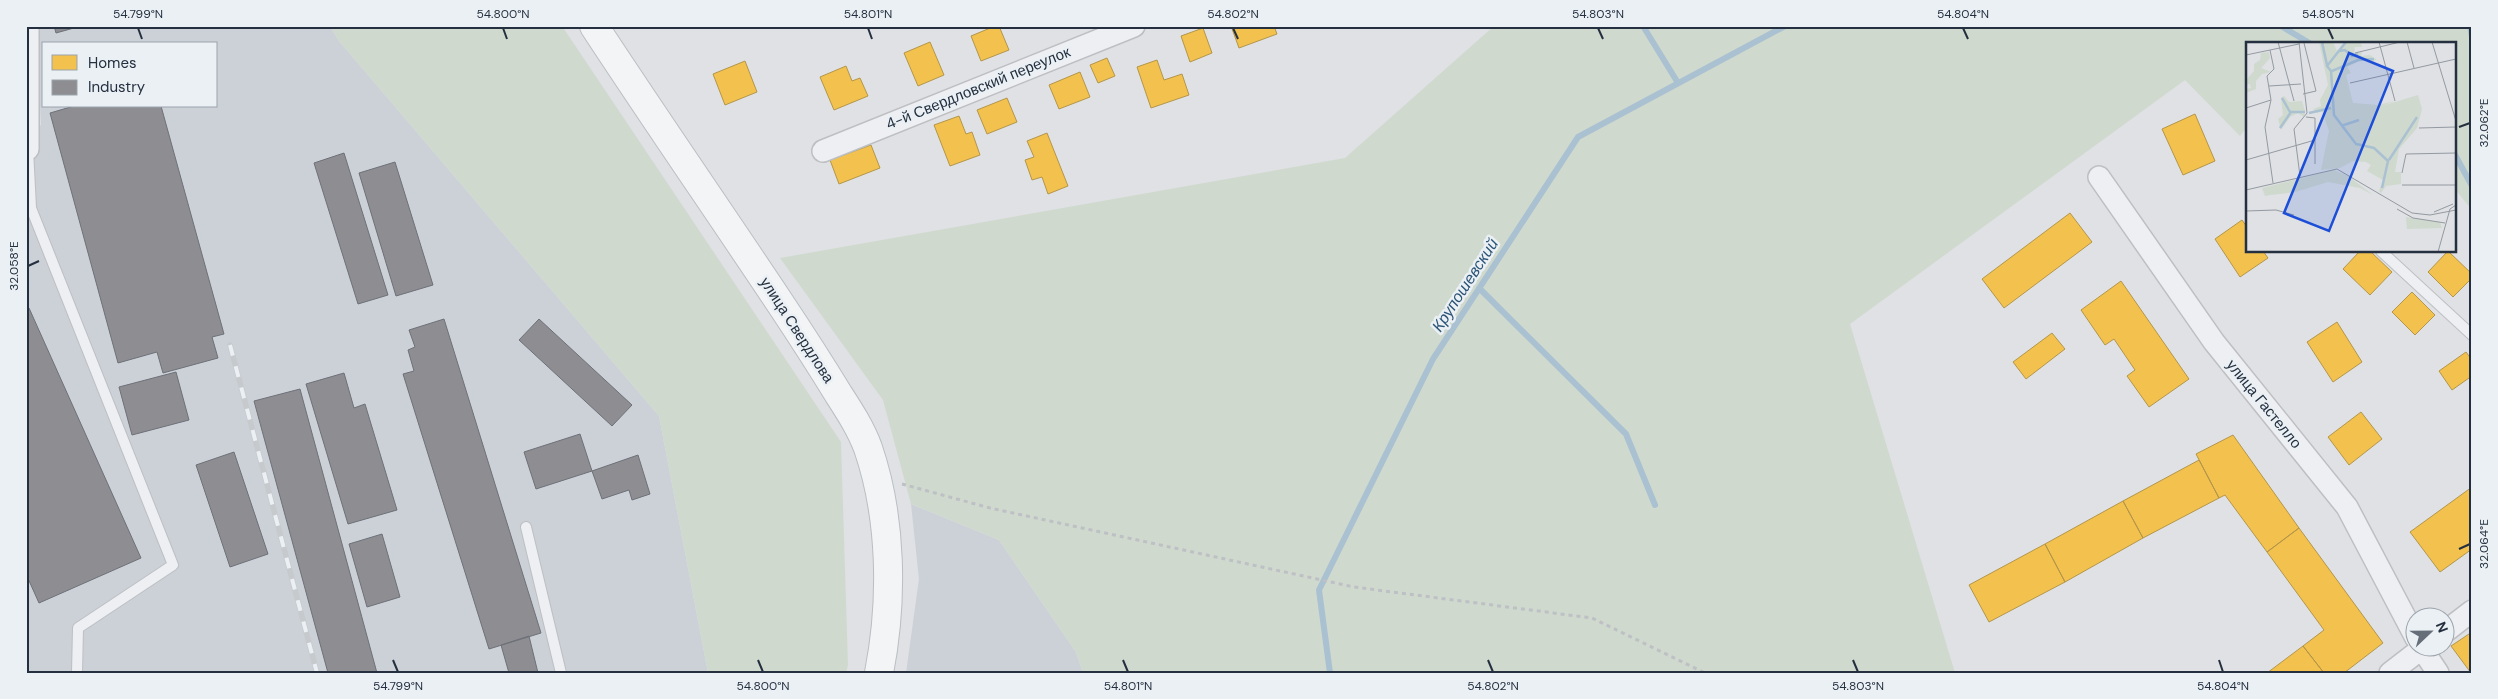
<svg xmlns="http://www.w3.org/2000/svg" width="2498" height="699" viewBox="0 0 2498 699" font-family="'DM Sans',sans-serif">
  <style>
    .built { fill: #ccd1d8; fill-rule: evenodd }
    .green { fill: #d0d9ce }
    .homes { fill: #f2c14e; stroke: #b4964a }
    .industry { fill: #8d8d92; stroke: #6e7179 }
    .lines { fill: none; stroke-linecap: round; stroke-linejoin: round }
    .stream { stroke: #aac1d2; stroke-width: 6 }
    .lane-casing { stroke: #bdbfc2; stroke-width: 12 }
    .street-casing { stroke: #bdbfc2; stroke-width: 24 }
    .primary-casing { stroke: #babec2; stroke-width: 30 }
    .path { stroke: #bdc0c4; stroke-width: 3; stroke-dasharray: 4 4; stroke-linecap: butt }
    .lane { stroke: #eeeff2; stroke-width: 10 }
    .street { stroke: #eeeff2; stroke-width: 21 }
    .primary { stroke: #f3f4f5; stroke-width: 28 }
    .rail-casing { stroke: #c7cacd; stroke-width: 5.5 }
    .rail { stroke: #ebf0f5; stroke-width: 4; stroke-dasharray: 11; stroke-linecap: butt }
    .ticks { fill: none; stroke: #24303f; stroke-width: 2 }
    .labels { text-anchor: middle; dominant-baseline: central; stroke-width: 5; stroke-linejoin: round; paint-order: stroke }
    .street-label { font-size: 15px; fill: #24303f; stroke: #ebf0f5 }
    .water-label { font-size: 16px; font-style: italic; fill: #2c5476; stroke: #ebf0f5 }
    .inset-river { fill: none; stroke: #aac1d2; stroke-width: 2.5 }
    .inset-road { fill: none; stroke: #949aa2; stroke-width: 1 }
    .view { fill: #1d4ed8; fill-opacity: 0.15; stroke: #1d4ed8; stroke-width: 2.5 }
    .inset-edge { fill: none; stroke: #24303f; stroke-width: 2.5 }
    .neatline { fill: none; stroke: #24303f; stroke-width: 2 }
    .ticks-label { font-size: 12px; text-anchor: middle; fill: #24303f }
  </style>
  <rect width="100%" height="100%" fill="#dfe1e4"/>
  <path class="built" d="M 36,26 L 330,26 L 339,41 L 659,416 L 708,673 L 26,673 L 26,136 L 41,125 ZM 44,44 L 216,44 L 216,106 L 44,106 Z
    M 911,504 L 999,540 L 1076,652 L 1083,673 L 906,673 L 919,579 Z"/>
  <path class="green" d="M 330,26 L 562,26 L 841,442 L 848,665 L 846,673 L 708,673 L 659,416 L 339,41 Z
    M 1494,26 L 2472,26 L 2472,210 L 2454,188 L 2454,44 L 2247,44 L 2247,127 L 2240,136 L 2185,80 L 1850,324 L 1955,673 L 1083,673 L 1076,652 L 999,540 L 911,504 L 883,400 L 780,258 L 1345,158 Z"/>
  <path class="homes" d="M 995,26 L 999,26 L 1009,50 L 981,61 L 971,36 Z
    M 1231,26 L 1274,26 L 1277,34 L 1239,48 Z
    M 1203,28 L 1212,53 L 1190,62 L 1181,36 Z
    M 930,42 L 944,75 L 918,86 L 904,53 Z
    M 1107,58 L 1115,76 L 1098,83 L 1090,65 Z
    M 1157,60 L 1164,80 L 1182,74 L 1189,95 L 1151,108 L 1137,67 Z
    M 745,61 L 757,92 L 725,105 L 713,74 Z
    M 846,66 L 852,81 L 860,78 L 868,96 L 834,110 L 820,77 Z
    M 1080,72 L 1090,97 L 1059,109 L 1049,85 Z
    M 1007,98 L 1017,122 L 987,134 L 977,110 Z
    M 2195,114 L 2215,161 L 2183,175 L 2162,129 Z
    M 959,116 L 966,134 L 972,132 L 980,155 L 950,166 L 934,125 Z
    M 1047,133 L 1068,186 L 1048,194 L 1042,177 L 1032,180 L 1025,160 L 1034,157 L 1027,141 Z
    M 871,145 L 880,168 L 839,184 L 830,160 Z
    M 2070,213 L 2092,242 L 2004,308 L 1982,279 Z
    M 2242,220 L 2247,227 L 2247,251 L 2263,251 L 2268,258 L 2240,277 L 2215,239 Z
    M 2360,251 L 2370,251 L 2392,272 L 2370,295 L 2343,269 Z
    M 2448,251 L 2472,274 L 2472,278 L 2453,297 L 2428,272 Z
    M 2121,281 L 2189,379 L 2149,407 L 2127,376 L 2135,370 L 2114,339 L 2105,345 L 2081,310 Z
    M 2412,292 L 2435,315 L 2415,335 L 2392,312 Z
    M 2337,322 L 2362,362 L 2333,382 L 2307,342 Z
    M 2052,333 L 2065,349 L 2026,379 L 2013,362 Z
    M 2466,352 L 2472,360 L 2472,382 L 2469,378 L 2452,390 L 2439,371 Z
    M 2361,412 L 2382,439 L 2349,465 L 2328,437 Z
    M 2233,435 L 2299,528 L 2267,552 L 2225,495 L 2219,498 L 2196,454 Z
    M 2199,460 L 2219,498 L 2143,538 L 2123,501 Z
    M 2472,487 L 2472,549 L 2440,572 L 2410,532 Z
    M 2123,501 L 2143,538 L 2065,582 L 2045,544 Z
    M 2299,528 L 2383,643 L 2344,673 L 2324,673 L 2303,646 L 2324,630 L 2267,552 Z
    M 2045,544 L 2065,582 L 1989,622 L 1969,585 Z
    M 2472,632 L 2472,673 L 2471,673 L 2451,646 Z
    M 2303,646 L 2324,673 L 2267,673 Z"/>
  <path class="industry" d="M 54,26 L 81,26 L 56,33 Z
    M 74,106 L 161,106 L 224,334 L 212,337 L 218,358 L 163,373 L 157,352 L 118,363 L 50,113 Z
    M 344,153 L 388,295 L 358,304 L 314,163 Z
    M 395,162 L 433,285 L 396,296 L 359,173 Z
    M 29,308 L 141,558 L 39,603 L 26,574 L 26,309 Z
    M 444,319 L 541,633 L 489,649 L 403,374 L 414,371 L 408,350 L 415,347 L 409,330 Z
    M 539,319 L 632,405 L 612,426 L 519,340 Z
    M 176,372 L 189,420 L 132,435 L 119,387 Z
    M 344,373 L 354,408 L 365,404 L 397,510 L 348,524 L 306,384 Z
    M 300,389 L 377,673 L 328,673 L 254,401 Z
    M 580,434 L 592,471 L 536,489 L 524,452 Z
    M 234,452 L 268,554 L 230,567 L 196,465 Z
    M 638,455 L 650,494 L 632,500 L 629,490 L 602,499 L 592,471 Z
    M 382,534 L 400,597 L 367,607 L 349,544 Z
    M 529,636 L 538,673 L 509,673 L 501,645 Z"/>
  <g class="lines">
    <path class="stream" d="M 1643,26 L 1678,83
      M 2281,26 L 2311,44
      M 2470,26 L 2472,37
      M 2454,153 L 2472,186
      M 1479,288 L 1626,434 L 1655,505
      M 1330,673 L 1319,590 L 1433,359 L 1578,137 L 1785,26"/>
    <defs>
      <path id="lane" d="M 28,149 L 31,208 L 173,565 L 78,628 L 77,673
        M 2381,251 L 2472,335
        M 526,527 L 561,673"/>
      <path id="street" d="M 28,26 L 28,149
        M 823,151 L 1134,26
        M 2099,177 L 2214,342 L 2347,507 L 2416,638
        M 2446,631 L 2472,611
        M 2420,646 L 2438,673
        M 2390,673 L 2425,646"/>
      <path id="primary" d="M 594,26 C 655,119 718,210 780,303 C 800,333 820,364 839,395 C 850,412 861,429 868,448 C 892,518 893,601 879,673"/>
    </defs>
    <use href="#lane" class="lane-casing"/>
    <use href="#street" class="street-casing"/>
    <use href="#primary" class="primary-casing"/>
    <path class="path" d="M 902,484 L 990,508 L 1354,587 L 1592,618 L 1705,673"/>
    <use href="#lane" class="lane"/>
    <use href="#street" class="street"/>
    <use href="#primary" class="primary"/>
    <defs>
      <path id="rail" d="M 230,345 L 317,673"/>
    </defs>
    <use href="#rail" class="rail-casing"/>
    <use href="#rail" class="rail"/>
  </g>
  <path class="ticks" d="M 138,28 L 142,39M 503,28 L 507,39M 868,28 L 872,39M 1233,28 L 1238,39M 1598,28 L 1603,39M 1963,28 L 1968,39M 2328,28 L 2333,39M 2459,127 L 2470,123M 28,266 L 39,261M 2459,549 L 2470,544M 393,660 L 398,672M 758,660 L 763,672M 1123,660 L 1128,672M 1488,660 L 1493,672M 1853,660 L 1858,672M 2219,660 L 2223,672"/>
  <g class="labels">
    <g class="street-label">
      <text transform="translate(978 88) rotate(-22)">4-й Свердловский переулок</text>
      <text transform="translate(797 330) rotate(57)">улица Свердлова</text>
      <text transform="translate(2264 404) rotate(51)">улица Гастелло</text>
    </g>
    <g class="water-label">
      <text transform="translate(1465 285) rotate(-57)">Крупошевский</text>
    </g>
  </g>
  <g transform="translate(2246 42)">
    <rect width="210" height="210" fill="#dfe1e4"/>
    <path d="M 73,0 L 87,0 L 91,9 L 98,0 L 115,0 L 116,5 L 109,5 L 108,11 L 116,10 L 115,14 L 124,13 L 131,18 L 124,20 L 118,17 L 101,25 L 105,31 L 100,33 L 107,61 L 132,63 L 149,59 L 136,64 L 172,53 L 176,67 L 171,86 L 153,107 L 149,130 L 155,130 L 155,142 L 140,144 L 135,151 L 133,149 L 137,138 L 121,129 L 125,123 L 120,120 L 107,119 L 94,126 L 75,128 L 83,89 L 76,69 L 71,71 L 67,67 L 75,64 L 74,58 L 82,43 ZM 23,10 L 24,16 L 15,26 L 25,30 L 16,32 L 10,39 L 10,47 L 0,51 L 0,47 L 5,46 L 4,42 L 0,43 L 0,38 L 8,29 L 8,22 L 14,18 L 15,11 ZM 38,54 L 43,60 L 56,59 L 59,69 L 58,75 L 52,71 L 44,75 L 35,88 L 32,77 L 37,73 L 35,56 ZM 88,128 L 102,134 L 127,153 L 114,146 L 82,140 L 49,150 L 25,153 L 19,154 L 16,146 ZM 160,175 L 194,180 L 196,186 L 161,187 Z" fill="#d0d9ce"/>
    <path class="inset-river" d="M 76,0 L 81,23M 100,0 L 81,24 L 85,29 L 88,73 L 110,102 L 128,106 L 142,119 L 136,146M 93,9 L 99,8 L 106,14 L 112,12M 86,29 L 112,18 L 128,17M 36,56 L 44,70M 63,71 L 85,66M 95,84 L 113,78M 34,86 L 45,70 L 59,70M 143,118 L 171,75"/>
    <path class="inset-road" d="M 32,0 L 48,59M 53,0 L 61,71 L 48,87 L 54,134M 133,0 L 149,59M 161,0 L 168,26M 186,0 L 210,79M 24,8 L 28,27 L 21,34 L 25,58 L 19,85 L 27,141M 109,11 L 154,0M 0,13 L 53,2M 104,41 L 210,17M 23,44 L 55,42M 57,52 L 70,49 L 58,1M 0,66 L 25,58M 60,75 L 69,76 L 69,122M 173,86 L 210,85M 0,118 L 69,98M 156,131 L 160,112 L 210,111M 156,143 L 210,143M 0,148 L 91,127 L 166,171 L 184,173 L 210,168M 151,167 L 167,176 L 199,181M 0,169 L 30,168 L 48,173M 188,170 L 207,162M 192,210 L 204,167 L 210,163"/>
    <path class="view" d="M 103,11 L 147,29 L 83,189 L 38,171 Z"/>
    <rect width="210" height="210" class="inset-edge"/>
  </g>
  <rect width="2498" height="699" fill="none" stroke="#ebf0f5" stroke-width="55"/>
  <rect x="42" y="42" width="175" height="65" fill="#ebf0f5" stroke="#9ba3ac"/>
  <rect x="52" y="55" width="25" height="15" fill="#f2c14e" stroke="#9ba3ac"/>
  <text x="88" y="68" font-size="15" fill="#24303f">Homes</text>
  <rect x="52" y="80" width="25" height="15" fill="#8d8d92" stroke="#9ba3ac"/>
  <text x="88" y="92" font-size="15" fill="#24303f">Industry</text>
  <g transform="translate(2430 632) rotate(68)"><circle r="24" fill="#ebf0f5" stroke="#9ba3ac"/>
  <path d="M0-4L9 19L0 12L-9 19Z" fill="#656e79"/>
  <text y="-8" font-size="14" font-weight="bold" text-anchor="middle" fill="#24303f">N</text>
  </g>
  <rect x="28" y="28" width="2442" height="644" class="neatline"/>
  <g class="ticks-label">
    <text x="138" y="18">54.799°N</text>
    <text x="503" y="18">54.800°N</text>
    <text x="868" y="18">54.801°N</text>
    <text x="1233" y="18">54.802°N</text>
    <text x="1598" y="18">54.803°N</text>
    <text x="1963" y="18">54.804°N</text>
    <text x="2328" y="18">54.805°N</text>
    <text transform="translate(2484 123) rotate(-90)" y="4">32.062°E</text>
    <text transform="translate(14 266) rotate(-90)" y="4">32.058°E</text>
    <text transform="translate(2484 544) rotate(-90)" y="4">32.064°E</text>
    <text x="398" y="690">54.799°N</text>
    <text x="763" y="690">54.800°N</text>
    <text x="1128" y="690">54.801°N</text>
    <text x="1493" y="690">54.802°N</text>
    <text x="1858" y="690">54.803°N</text>
    <text x="2223" y="690">54.804°N</text>
  </g>
</svg>
